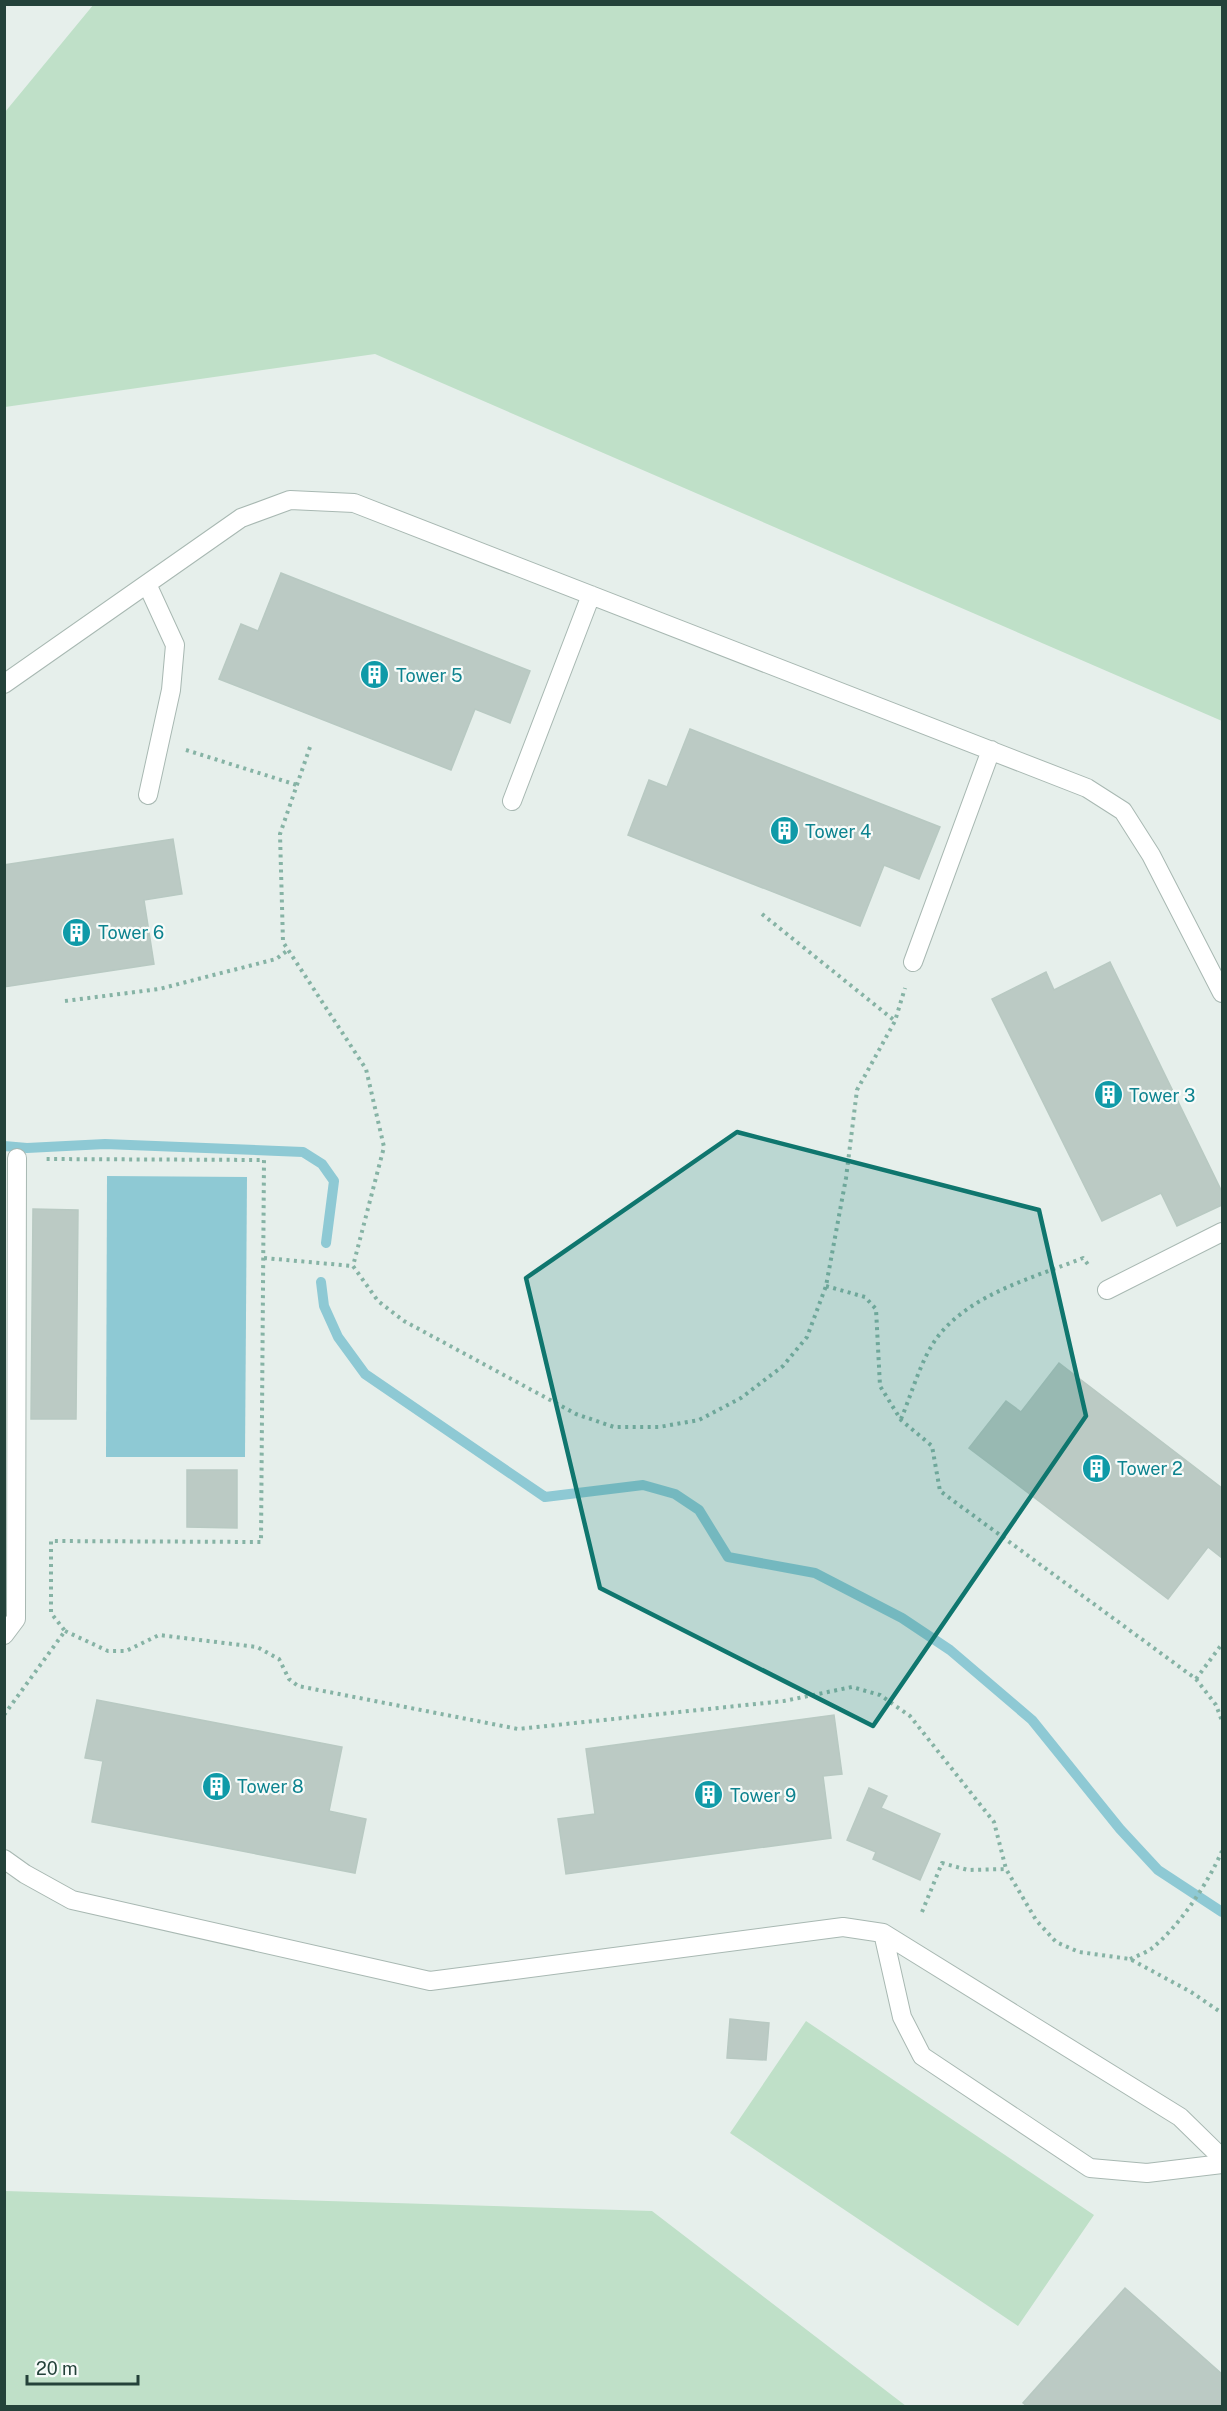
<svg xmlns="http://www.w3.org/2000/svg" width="1227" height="2411" viewBox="0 0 1227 2411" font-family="'Public Sans',sans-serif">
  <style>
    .green { fill: #bfe0c8 }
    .water { fill: #8ec9d4 }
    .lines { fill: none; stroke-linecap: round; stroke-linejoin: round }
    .stream { stroke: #8ec9d4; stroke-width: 10 }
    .building { fill: #bbcac4; stroke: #b8c9c2; stroke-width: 1.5 }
    .minor-casing { stroke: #a8b8b2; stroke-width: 20 }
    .path { stroke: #86b3a5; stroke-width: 4; stroke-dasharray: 3 4.5; stroke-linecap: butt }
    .minor { stroke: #fff; stroke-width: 18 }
    .marked { fill: #0f766e; fill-opacity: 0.2; stroke: #0f766e; stroke-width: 4.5; stroke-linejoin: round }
    .labels { text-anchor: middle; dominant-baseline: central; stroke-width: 4.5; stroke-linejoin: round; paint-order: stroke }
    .culture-label { font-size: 18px; fill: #0d838f; stroke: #f7fbf9; text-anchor: start }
  </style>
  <rect width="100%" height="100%" fill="#e6efeb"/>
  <path class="green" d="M 94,4 L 1222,5 L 1222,721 L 375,354 L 5,407 L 5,112 Z
    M 806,2021 L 1094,2215 L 1018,2326 L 730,2133 Z
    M 5,2191 L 652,2211 L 906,2406 L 5,2406 Z"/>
  <path class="water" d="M 107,1176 L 247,1177 L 245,1457 L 106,1457 Z"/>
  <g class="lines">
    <path class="stream" d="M 4,1146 L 27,1148 L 105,1144 L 303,1152 L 322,1164 L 334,1181 L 326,1243
      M 321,1282 L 324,1306 L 338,1337 L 365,1374 L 545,1497 L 643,1485 L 675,1494 L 699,1510 L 728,1557 L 815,1573 L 902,1618 L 950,1650 L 1032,1720 L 1120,1829 L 1158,1870 L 1222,1912"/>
  </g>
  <path class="building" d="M 281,573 L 530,671 L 510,723 L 475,709 L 451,770 L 219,679 L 241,624 L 258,631 Z
    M 690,729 L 940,827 L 919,879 L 884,865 L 860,926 L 628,835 L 649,780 L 667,787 Z
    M 173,839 L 182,894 L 144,900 L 154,964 L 4,987 L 4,865 Z
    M 1110,962 L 1222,1192 L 1222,1205 L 1177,1226 L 1161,1193 L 1102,1221 L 992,999 L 1046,972 L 1054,990 Z
    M 33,1209 L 78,1210 L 76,1419 L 31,1419 Z
    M 1059,1363 L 1222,1488 L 1222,1558 L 1208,1547 L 1168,1599 L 969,1448 L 1006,1401 L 1021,1412 Z
    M 187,1470 L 237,1470 L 237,1528 L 187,1527 Z
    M 97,1700 L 342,1747 L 329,1811 L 366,1819 L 355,1873 L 92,1822 L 103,1761 L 85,1758 Z
    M 834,1715 L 842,1774 L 823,1776 L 831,1838 L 566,1874 L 558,1819 L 595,1814 L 586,1749 Z
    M 869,1788 L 887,1796 L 881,1808 L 940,1834 L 920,1880 L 873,1859 L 876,1852 L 847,1840 Z
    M 730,2019 L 769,2023 L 766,2060 L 727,2058 Z
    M 1125,2288 L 1222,2374 L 1222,2406 L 1027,2406 L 1023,2403 Z"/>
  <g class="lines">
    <defs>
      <path id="minor" d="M 147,584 L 175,645 L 171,690 L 148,795
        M 4,684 L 241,518 L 290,500 L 354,503 L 1087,788 L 1123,811 L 1151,855 L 1222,993
        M 512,801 L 591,595
        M 913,962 L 991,750
        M 1107,1290 L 1222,1232
        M 4,1635 L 16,1619 L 17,1158
        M 4,1859 L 25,1874 L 72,1900 L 430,1981 L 843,1927 L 883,1933 L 1180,2117 L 1222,2158
        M 883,1933 L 902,2017 L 922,2056 L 1090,2168 L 1147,2173 L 1222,2164"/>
    </defs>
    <use href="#minor" class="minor-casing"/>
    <path class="path" d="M 310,747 L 280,834 L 283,942 L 366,1069 L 384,1147 L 353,1266 L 378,1301 L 404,1321 L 576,1414 L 614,1427 L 659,1427 L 699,1420 L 741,1398 L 783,1366 L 807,1337 L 826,1286 L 846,1178 L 857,1090 L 895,1021 L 905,988
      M 186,750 L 297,785
      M 762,914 L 895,1021
      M 65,1001 L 159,989 L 276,959 L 288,950
      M 264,1258 L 353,1266
      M 826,1286 L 865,1297 L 876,1309 L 880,1386 L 901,1420 L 932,1446 L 940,1491 L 1196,1679 L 1216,1705 L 1222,1721
      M 901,1419 C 912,1393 920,1362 936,1339 C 969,1294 1033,1278 1083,1258 L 1090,1267
      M 65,1631 L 108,1651 L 126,1651 L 159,1635 L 257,1647 L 279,1659 L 289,1679 L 298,1686 L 518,1729 L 784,1701 L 852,1687 L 880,1695 L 910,1716 L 994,1822 L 1006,1869 L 1036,1920 L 1056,1942 L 1079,1952 L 1130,1959 L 1191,1992 L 1222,2013
      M 1196,1679 L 1222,1644
      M 4,1715 L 65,1631 L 51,1613 L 51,1541 L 261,1542 L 264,1160 L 44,1159
      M 922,1912 L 942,1863 L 968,1870 L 1006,1869
      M 1130,1959 C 1137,1956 1145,1953 1151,1949 C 1179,1927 1208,1883 1222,1851"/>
    <use href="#minor" class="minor"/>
  </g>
  <path class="marked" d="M 737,1132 L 1039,1210 L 1086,1416 L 873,1726 L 600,1588 L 526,1278 Z"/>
  <defs>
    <symbol id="building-disc" viewBox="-11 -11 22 22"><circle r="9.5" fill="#0f9aa8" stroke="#f7fbf9"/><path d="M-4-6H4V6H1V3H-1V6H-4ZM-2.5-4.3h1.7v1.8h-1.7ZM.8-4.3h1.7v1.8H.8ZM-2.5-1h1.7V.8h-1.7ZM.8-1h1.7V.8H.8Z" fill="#fff"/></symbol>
  </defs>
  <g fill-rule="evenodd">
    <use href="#building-disc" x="358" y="658" width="33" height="33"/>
    <use href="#building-disc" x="768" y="814" width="33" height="33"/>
    <use href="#building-disc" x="60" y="916" width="33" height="33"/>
    <use href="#building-disc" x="1092" y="1078" width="33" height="33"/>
    <use href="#building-disc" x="1080" y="1452" width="33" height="33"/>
    <use href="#building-disc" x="200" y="1770" width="33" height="33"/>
    <use href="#building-disc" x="692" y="1778" width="33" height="33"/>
  </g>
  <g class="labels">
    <g class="culture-label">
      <text x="396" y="675">Tower 5</text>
      <text x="805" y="831">Tower 4</text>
      <text x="98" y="932">Tower 6</text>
      <text x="1129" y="1095">Tower 3</text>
      <text x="1117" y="1468">Tower 2</text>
      <text x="237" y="1786">Tower 8</text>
      <text x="730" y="1795">Tower 9</text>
    </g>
  </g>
  <rect width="1227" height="2411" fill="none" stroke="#24423a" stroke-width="12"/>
  <path d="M27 2375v9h111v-9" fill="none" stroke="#24423a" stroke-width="3"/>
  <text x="36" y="2375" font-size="18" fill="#24423a" stroke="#f7fbf9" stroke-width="4.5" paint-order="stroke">20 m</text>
</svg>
